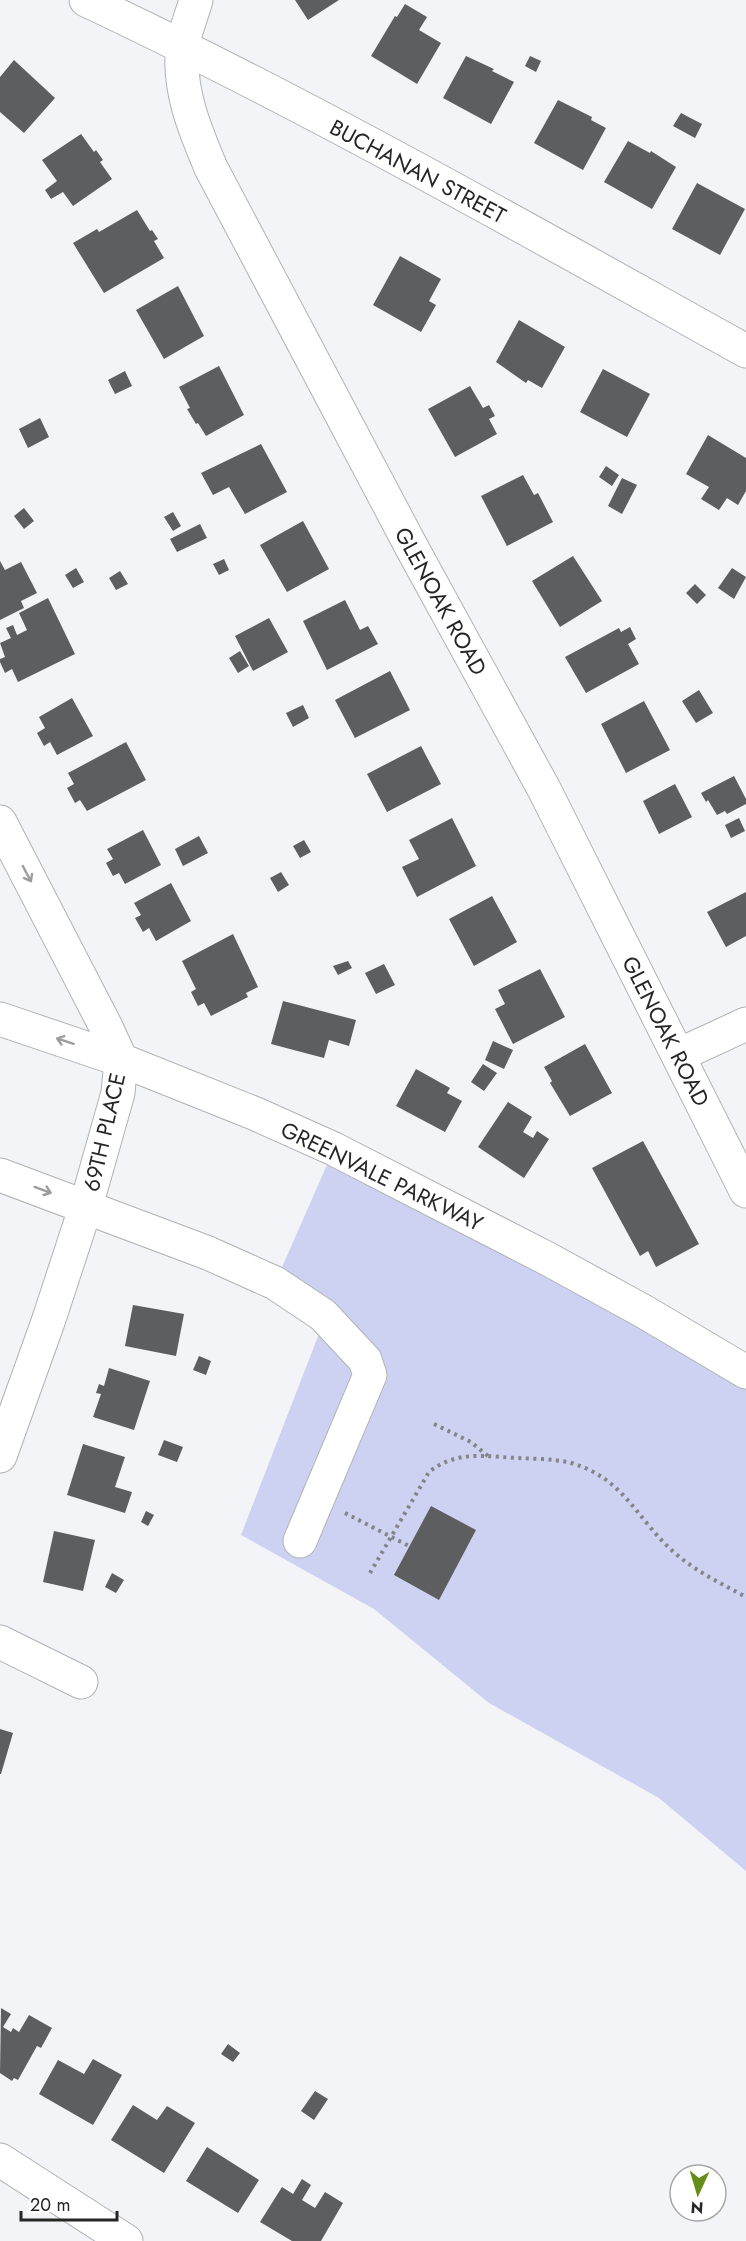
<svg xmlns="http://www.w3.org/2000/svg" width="746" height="2241" viewBox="0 0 746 2241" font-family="Jost,sans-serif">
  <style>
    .green { fill: #cdd2f2 }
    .building { fill: #5d5e60 }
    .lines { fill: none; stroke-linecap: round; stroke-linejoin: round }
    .minor-casing { stroke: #b1b2b5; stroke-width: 35 }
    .path { stroke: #848587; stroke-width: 4; stroke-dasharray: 3 4.5; stroke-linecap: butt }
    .minor { stroke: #fff; stroke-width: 33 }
    .oneway { stroke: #9d9d9e }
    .labels { text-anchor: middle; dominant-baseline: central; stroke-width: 6; stroke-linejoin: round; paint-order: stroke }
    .street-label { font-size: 22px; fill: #262627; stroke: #fff }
  </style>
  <rect width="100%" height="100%" fill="#f3f4f7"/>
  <path class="green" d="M 334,1149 L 746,1372 L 746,1871 L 659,1798 L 489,1703 L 374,1609 L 241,1535 L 322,1326 L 275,1283 Z"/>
  <path class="building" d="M 295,0 L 339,0 L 308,20 Z
    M 405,4 L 427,17 L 419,30 L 441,43 L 417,84 L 371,56 L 395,16 L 397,17 Z
    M 466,56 L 494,69 L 492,71 L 514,82 L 491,124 L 443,98 Z
    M 530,56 L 541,61 L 536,72 L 525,66 Z
    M 14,60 L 55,98 L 24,133 L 0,112 L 0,77 Z
    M 558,100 L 592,117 L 591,120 L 606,128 L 583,170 L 534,143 Z
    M 681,113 L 702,124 L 695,138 L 673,126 Z
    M 81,134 L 94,152 L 96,150 L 103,160 L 100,162 L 112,179 L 73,206 L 63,192 L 51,199 L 45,190 L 57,181 L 42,160 Z
    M 628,141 L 650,153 L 651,151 L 676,167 L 652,209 L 604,182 Z
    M 697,183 L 745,209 L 720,255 L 672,229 Z
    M 137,210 L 150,231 L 152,230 L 158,239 L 154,241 L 164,258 L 104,293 L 73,243 L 97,229 L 99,232 Z
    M 400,256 L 441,279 L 429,301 L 436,305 L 421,332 L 373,305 Z
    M 178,286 L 204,336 L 164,359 L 136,310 Z
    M 519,320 L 565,347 L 542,388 L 528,380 L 526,383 L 496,362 Z
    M 219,366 L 244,415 L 206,436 L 198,423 L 196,424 L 187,409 L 190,408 L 179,387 Z
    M 603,369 L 650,394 L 627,437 L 580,412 Z
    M 125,371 L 132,386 L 115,394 L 108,380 Z
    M 470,386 L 483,408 L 489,405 L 495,416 L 489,419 L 497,434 L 455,457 L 428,409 Z
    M 40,418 L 49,437 L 28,448 L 19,429 Z
    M 708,435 L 746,458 L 746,491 L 738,505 L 727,498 L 719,510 L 701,499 L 709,487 L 686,474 Z
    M 261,444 L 287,492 L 245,514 L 229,487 L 213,495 L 201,473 Z
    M 606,466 L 619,475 L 612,486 L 599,477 Z
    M 523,475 L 534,495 L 538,493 L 553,522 L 507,546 L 481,496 Z
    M 622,478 L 637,485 L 622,514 L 608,506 Z
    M 24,508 L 34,521 L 24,529 L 14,516 Z
    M 173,512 L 181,526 L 173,531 L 164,517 Z
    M 303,521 L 329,569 L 287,592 L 260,545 Z
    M 200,524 L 207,538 L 177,552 L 170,539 Z
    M 573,556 L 602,601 L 560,627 L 532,581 Z
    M 224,559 L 229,570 L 219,575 L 213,564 Z
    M 0,561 L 5,570 L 21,562 L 37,593 L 21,601 L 24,608 L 0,620 Z
    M 76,568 L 84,582 L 73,588 L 65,575 Z
    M 732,568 L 746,577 L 734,599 L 718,588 Z
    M 120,571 L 128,584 L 116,590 L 109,578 Z
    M 695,584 L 706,595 L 697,604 L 686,593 Z
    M 48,598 L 75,654 L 18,682 L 12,669 L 5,673 L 0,662 L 0,659 L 5,657 L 0,643 L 11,638 L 6,628 L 13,625 L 17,635 L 27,630 L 19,613 Z
    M 345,600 L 360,630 L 368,626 L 378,644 L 327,670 L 303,621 Z
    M 269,618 L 288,652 L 253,671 L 235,636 Z
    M 630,627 L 636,639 L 628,644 L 639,664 L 586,693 L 565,657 L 619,628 L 621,632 Z
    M 240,651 L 249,666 L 238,673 L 229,658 Z
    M 390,671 L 410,710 L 355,738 L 335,700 Z
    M 699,690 L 713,713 L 696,723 L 682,701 Z
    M 72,698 L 93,736 L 57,755 L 50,742 L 44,746 L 37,733 L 45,728 L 39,717 Z
    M 644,701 L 670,750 L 626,773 L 601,724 Z
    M 303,705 L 309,718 L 293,727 L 286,713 Z
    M 126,742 L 146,780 L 87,811 L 80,800 L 75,803 L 67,788 L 74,784 L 68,773 Z
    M 421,746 L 441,784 L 387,812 L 367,774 Z
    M 734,776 L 746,799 L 746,804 L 727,814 L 725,811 L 717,815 L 708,800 L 706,802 L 701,793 Z
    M 675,784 L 692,817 L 659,834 L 643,801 Z
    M 452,818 L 476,866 L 417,897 L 402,867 L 419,859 L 409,840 Z
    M 739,818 L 745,831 L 731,838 L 725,825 Z
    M 143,830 L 161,865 L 125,884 L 119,873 L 113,876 L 106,863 L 113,859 L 107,849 Z
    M 199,836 L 208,853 L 183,866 L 175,849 Z
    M 304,840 L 311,852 L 300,858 L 293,846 Z
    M 281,872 L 289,885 L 278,892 L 270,878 Z
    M 171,883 L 191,921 L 156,941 L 149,928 L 143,932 L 135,918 L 141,915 L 134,903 Z
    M 746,892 L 746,936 L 726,947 L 707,912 Z
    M 492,896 L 517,942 L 474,966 L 449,919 Z
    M 233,934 L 258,987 L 246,993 L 248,997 L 211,1016 L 204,1003 L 198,1006 L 191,992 L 196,989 L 182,961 Z
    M 348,961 L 352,968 L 338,975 L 333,966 Z
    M 384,964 L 395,985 L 376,994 L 365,973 Z
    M 540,969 L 565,1017 L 513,1044 L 495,1009 L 505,1004 L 498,990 Z
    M 283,1001 L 356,1020 L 349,1046 L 329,1040 L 324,1058 L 271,1044 Z
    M 493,1041 L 513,1050 L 504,1069 L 485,1060 Z
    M 585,1044 L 612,1093 L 570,1116 L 550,1083 L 552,1081 L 544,1067 Z
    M 483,1064 L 497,1073 L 484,1091 L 471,1082 Z
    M 416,1069 L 450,1088 L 447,1093 L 462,1101 L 445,1132 L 396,1106 Z
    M 508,1102 L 532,1117 L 523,1132 L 533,1138 L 537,1131 L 549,1139 L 524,1178 L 478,1147 Z
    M 643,1141 L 699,1244 L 656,1267 L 648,1251 L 640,1256 L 592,1168 Z
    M 133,1305 L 184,1314 L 176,1356 L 125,1346 Z
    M 199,1356 L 211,1361 L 206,1375 L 193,1370 Z
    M 109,1368 L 150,1381 L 134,1430 L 93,1417 L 101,1394 L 96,1393 L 99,1384 L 104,1386 Z
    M 164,1440 L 183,1447 L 177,1462 L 158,1455 Z
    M 83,1444 L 125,1457 L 115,1487 L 132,1492 L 125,1513 L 67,1495 Z
    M 431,1506 L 476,1530 L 439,1600 L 394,1575 Z
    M 146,1511 L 154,1515 L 148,1526 L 141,1522 Z
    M 54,1531 L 95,1540 L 83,1591 L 43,1582 Z
    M 112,1573 L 124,1580 L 116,1593 L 105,1587 Z
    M 0,1729 L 13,1733 L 1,1774 L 0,1774 Z
    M 1,2008 L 11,2014 L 3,2027 L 11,2032 L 13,2028 L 19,2032 L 29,2015 L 52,2028 L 41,2048 L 37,2046 L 18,2080 L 14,2078 L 12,2081 L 0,2073 Z
    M 228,2044 L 240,2053 L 233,2062 L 221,2054 Z
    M 93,2059 L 122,2075 L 93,2125 L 39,2094 L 58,2060 L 84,2074 Z
    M 315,2091 L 328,2099 L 314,2120 L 301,2111 Z
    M 133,2105 L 157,2120 L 167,2106 L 195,2123 L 164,2173 L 111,2140 Z
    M 207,2147 L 259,2180 L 238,2213 L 186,2181 Z
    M 302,2179 L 311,2185 L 302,2200 L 315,2208 L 325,2192 L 343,2203 L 321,2241 L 292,2241 L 260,2222 L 282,2187 L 293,2194 Z"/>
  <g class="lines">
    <defs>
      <path id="minor" d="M 86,0 C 311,106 528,230 746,351
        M 196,0 C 192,15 185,30 183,45 C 177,88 195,130 211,168 L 412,548 L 544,789 L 746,1191
        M 0,822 L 106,1027 L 121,1060 L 118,1093 L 86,1206 L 49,1319 L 0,1456
        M 0,1019 L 121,1060 L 256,1114 L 334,1149 L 548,1259 L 643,1311 L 746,1372
        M 679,1055 L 746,1024
        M 0,1175 L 208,1253 L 275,1283 L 323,1315 L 365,1360 L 370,1375 L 300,1541
        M 0,1642 L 81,1682
        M 0,2160 L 126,2241"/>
    </defs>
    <use href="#minor" class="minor-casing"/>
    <path class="path" d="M 434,1424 L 471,1442 L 488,1456
      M 345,1513 L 409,1546
      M 370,1573 L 429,1472 C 452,1454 474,1455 502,1457 C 522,1459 553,1458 571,1463 C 625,1478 638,1522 676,1554 C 697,1572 722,1584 746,1597"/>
    <use href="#minor" class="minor"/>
  </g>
  <defs><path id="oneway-shaft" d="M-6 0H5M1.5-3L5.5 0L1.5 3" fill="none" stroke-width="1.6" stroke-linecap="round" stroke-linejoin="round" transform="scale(1.5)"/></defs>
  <g class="oneway">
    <use href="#oneway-shaft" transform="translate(27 874) rotate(62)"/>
    <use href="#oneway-shaft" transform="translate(65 1041) rotate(-162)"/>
    <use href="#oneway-shaft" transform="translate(43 1190) rotate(20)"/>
  </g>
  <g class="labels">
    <g class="street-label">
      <text transform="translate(418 171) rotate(28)">BUCHANAN STREET</text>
      <text transform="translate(441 601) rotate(61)">GLENOAK ROAD</text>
      <text transform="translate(666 1031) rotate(63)">GLENOAK ROAD</text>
      <text transform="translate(104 1132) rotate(-77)">69TH PLACE</text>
      <text transform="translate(382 1176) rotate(26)">GREENVALE PARKWAY</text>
    </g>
  </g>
  <g transform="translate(698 2193) rotate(184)"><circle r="28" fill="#ffffff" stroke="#a8a8a9" stroke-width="1.5"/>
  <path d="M0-4.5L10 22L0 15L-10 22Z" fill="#668d19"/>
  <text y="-9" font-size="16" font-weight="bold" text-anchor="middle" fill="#262627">N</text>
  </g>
  <path d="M21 2211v9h96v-9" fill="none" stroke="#262627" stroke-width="3"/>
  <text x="30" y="2211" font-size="18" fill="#262627" stroke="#ffffff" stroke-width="4.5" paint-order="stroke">20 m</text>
</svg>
